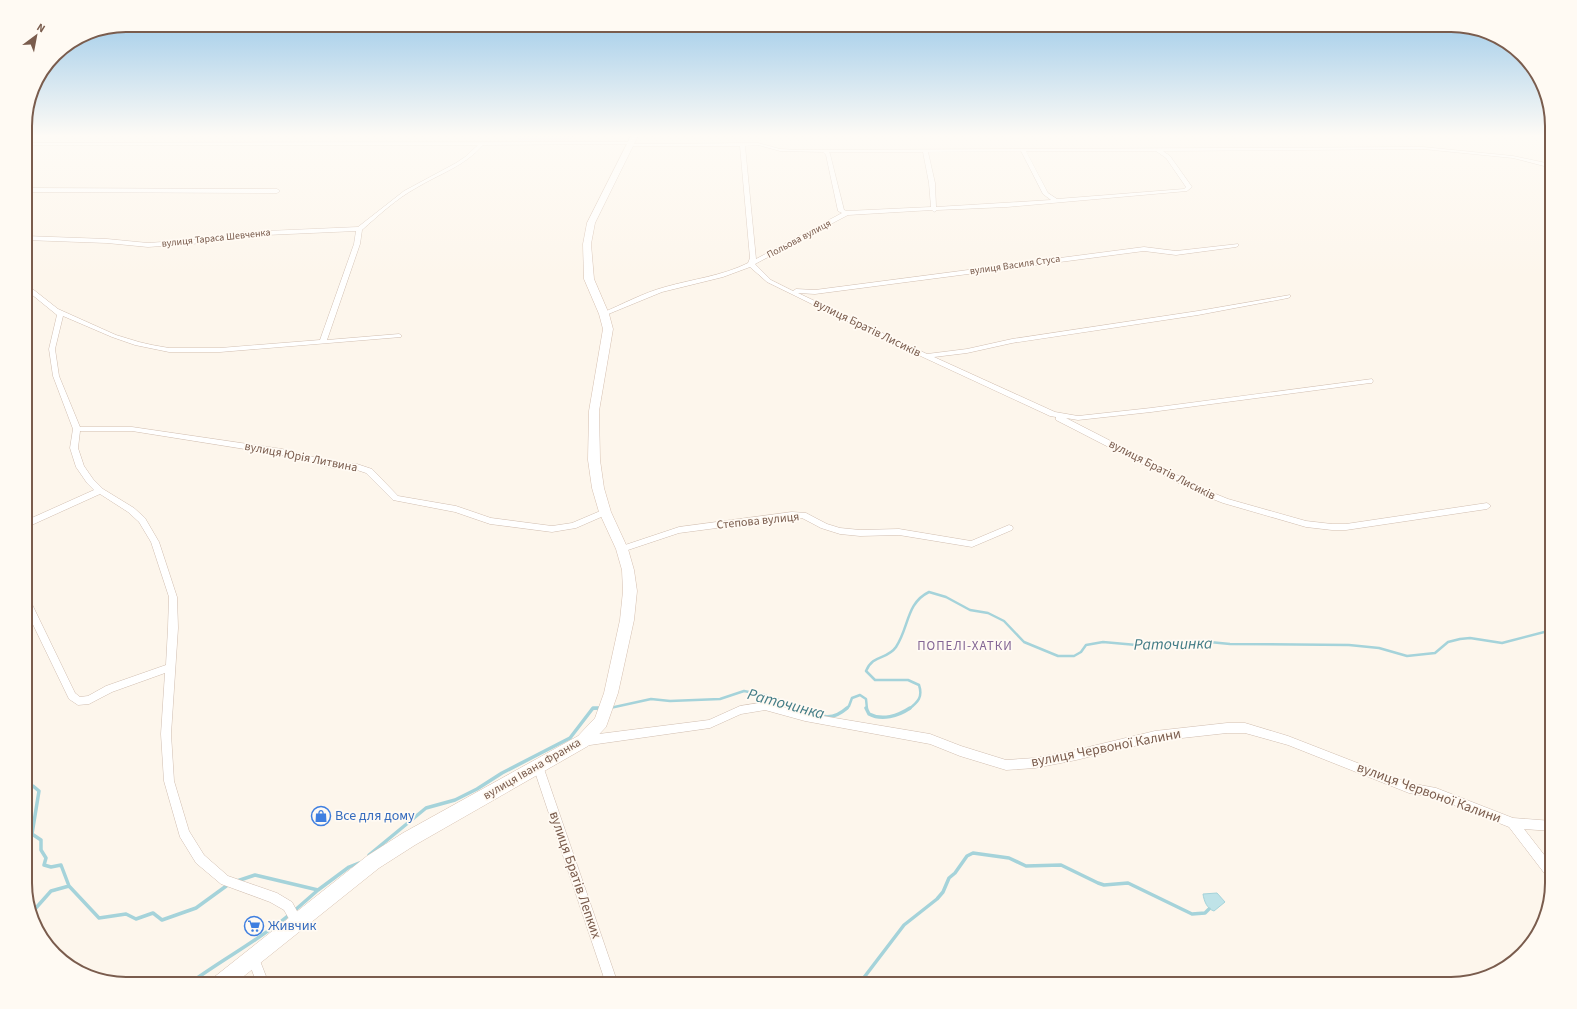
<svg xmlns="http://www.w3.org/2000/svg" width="1577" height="1009" viewBox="0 0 1577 1009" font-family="'Source Sans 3',sans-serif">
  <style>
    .education { fill: #f3e8fa }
    .water { fill: #bfe3e8; stroke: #a5d3da }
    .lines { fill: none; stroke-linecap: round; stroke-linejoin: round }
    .stream-far1 { stroke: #a5d3da; stroke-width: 2.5 }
    .stream { stroke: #a5d3da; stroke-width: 3.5 }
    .minor-casing { stroke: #d1beb0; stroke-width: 1 }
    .secondary-casing { stroke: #d6c0b0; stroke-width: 1 }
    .minor { fill: #fff; fill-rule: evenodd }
    .secondary { fill: #fff; fill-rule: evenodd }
    .labels { text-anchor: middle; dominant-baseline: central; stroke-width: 3.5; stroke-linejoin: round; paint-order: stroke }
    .far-street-label { font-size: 10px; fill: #7a5c4d; stroke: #fffaf3 }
    .street-label { font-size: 12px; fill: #7a5c4d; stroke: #fffaf3 }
    .neighbourhood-label { font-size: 13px; letter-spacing: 1px; fill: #846695; stroke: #fffaf3 }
    .near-street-label { font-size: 14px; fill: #7a5c4d; stroke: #fffaf3 }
    .near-shop-label { font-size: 14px; fill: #366cbe; stroke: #fffaf3; text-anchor: start }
    .near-water-label { font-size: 16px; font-style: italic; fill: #437c86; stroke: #fffaf3 }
    .rim { fill: none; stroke: #7a5c4d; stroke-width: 2 }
  </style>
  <rect width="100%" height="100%" fill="#fdf6ec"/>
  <path class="education" d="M 519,136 L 573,136 L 569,140 L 517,141 Z"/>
  <path class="water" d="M 1217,893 L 1225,902 L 1214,911 C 1207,909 1204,901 1203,894 Z"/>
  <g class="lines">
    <path class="stream-far1" d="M 610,708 L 651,699 L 670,701 L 720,699 L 744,691 L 764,695 L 805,709
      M 592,709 L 601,708
      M 846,709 L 849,706 L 852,698 L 860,695 L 866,699 L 867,709
      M 909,709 C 918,702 923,697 919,685 L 908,680 L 875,680 L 866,671 C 873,654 887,660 896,647 C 909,628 906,603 929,592 L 946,597 L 970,610 L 988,613 L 1004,621 L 1024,642 L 1058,656 L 1074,656 L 1081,652 L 1086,645 L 1103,642 L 1159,647 L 1199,641 L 1230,644 L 1349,645 L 1379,648 L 1407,656 L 1435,653 L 1448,642 L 1460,639 L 1470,638 L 1502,643 L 1552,630"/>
    <path class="stream" d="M 803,708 C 820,716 830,723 847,708
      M 866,708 L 869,714 C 882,721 898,716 910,708
      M 25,786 L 33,786 L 39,791 L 32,834 L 41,840 L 41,850 L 46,858 L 44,865 L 51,867 L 61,865 L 69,886 L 99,918 L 126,914 L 136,919 L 153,913 L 162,920 L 196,908 L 229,884
      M 369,855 L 426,808 L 455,800 L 477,789 L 502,773 L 570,738 L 593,708 L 601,708
      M 237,881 L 255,875 L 318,890 L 349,867 L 359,863
      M 31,910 L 35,909 L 51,891 L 69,886
      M 294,911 L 318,890
      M 189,984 C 221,960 258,941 289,915
      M 859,984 L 904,925 L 937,899 L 943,892 L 949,878 L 955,873 L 967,856 L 973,853 L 1009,858 L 1026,866 L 1061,865 L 1098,883 L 1104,885 L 1128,883 L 1192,914 L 1205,913 L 1209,909"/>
    <defs>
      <path id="minor" d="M 631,142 L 633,144 L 758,143 L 780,149 L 799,150 L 1423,147 L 1513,156 L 1546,163 L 1547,164 L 1544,166 L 1513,158 L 1423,149 L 1163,151 L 1170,156 L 1192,187 L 1187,191 L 1007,207 L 937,210 L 934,212 L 932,210 L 848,215 L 755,264 L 771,280 L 793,291 L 796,289 L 815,290 L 1144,247 L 1176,251 L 1238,244 L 1238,246 L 1236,247 L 1176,255 L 1144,251 L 815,294 L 798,293 L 927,354 L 967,349 L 1012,339 L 1198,311 L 1290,295 L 1290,297 L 1288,298 L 1198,315 L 1012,343 L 967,353 L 934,357 L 1055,412 L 1078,416 L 1151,408 L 1372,379 L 1373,381 L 1372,383 L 1370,383 L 1151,412 L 1078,420 L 1066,418 L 1206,490 L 1228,499 L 1306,521 L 1332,524 L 1346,524 L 1487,503 L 1491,506 L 1487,509 L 1346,530 L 1332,530 L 1306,527 L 1223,503 L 1200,494 L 1056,420 L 1056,417 L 1050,416 L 871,333 L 767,282 L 750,267 L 723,277 L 662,292 L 606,315 L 602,315 L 602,313 C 623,304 643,293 665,287 C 693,279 722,276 748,263 L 750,258 L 740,146 L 630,146 L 628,144 L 483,145 C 465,166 439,174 416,188 C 396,199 379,215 362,230 L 360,244 L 327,340 L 399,334 L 401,335 L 401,337 L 220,352 L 169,352 L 135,345 L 112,337 L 63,316 L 55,349 L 59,376 L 80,427 L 132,427 L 282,449 L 333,462 L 357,464 L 372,469 L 398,496 L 456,506 L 491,518 L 552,526 L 572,523 L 605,509 L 609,512 L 608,514 L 576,528 L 552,532 L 490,524 L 455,512 L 393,500 L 366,473 L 357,470 L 333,468 L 282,455 L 132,431 L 80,431 L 78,448 L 84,466 L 93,479 L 103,489 L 134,508 L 145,518 L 159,542 L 177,597 L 178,628 L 171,734 L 174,781 L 189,831 L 204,855 L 228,876 L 277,893 L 292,902 L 303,922 L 301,926 L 297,928 L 293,926 L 284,910 L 270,902 L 221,884 L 196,863 L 180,837 L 164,781 L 161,734 L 165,673 L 112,692 L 89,704 L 78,705 L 69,699 L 25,608 L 25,595 L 28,595 L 29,598 L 75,693 L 80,697 L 88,696 L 106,686 L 166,665 L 168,628 L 169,597 L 151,542 L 139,522 L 128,512 L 100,494 L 25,528 L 25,521 L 94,490 L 87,483 L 76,467 L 70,448 L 73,429 L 53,376 L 49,349 L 57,315 L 25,289 L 25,283 L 58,309 L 116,335 L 139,342 L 152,345 L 169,348 L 220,348 L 320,340 L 354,244 L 356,231 L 245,236 L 204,243 L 148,247 L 107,243 L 25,240 L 25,236 L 107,239 L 148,243 L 204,239 L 245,232 L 358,227 L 404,191 L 456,163 L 465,157 L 478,145 L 25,145 L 25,143 ZM 758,145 L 780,151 L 823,152 L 826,155 L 838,211 L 842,213 L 756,259 L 745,146 ZM 1021,151 L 1043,194 L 1051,200 L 936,207 L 935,183 L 928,152 ZM 1026,151 L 1156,151 L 1166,158 L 1186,187 L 1184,189 L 1057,199 L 1048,193 ZM 829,152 L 923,152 L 929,183 L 931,207 L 847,211 L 844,210 L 830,154 Z
        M 25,188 L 277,189 L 280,191 L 277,193 L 25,192 Z
        M 792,512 L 806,513 L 827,524 L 840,528 L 860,530 L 899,529 L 971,541 L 1009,525 L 1012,526 L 1013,528 L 1012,530 L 972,547 L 899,535 L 860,536 L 840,534 L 821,528 L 802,518 L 792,518 L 679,533 L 622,552 L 619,551 L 618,549 L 619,547 L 679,527 Z
        M 765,702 L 805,713 L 930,734 L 961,746 L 1006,760 L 1035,758 L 1076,750 L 1155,731 L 1227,723 L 1245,723 L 1288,736 L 1409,783 L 1436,788 L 1513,818 L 1552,821 L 1552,831 L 1524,829 L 1552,865 L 1552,880 L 1548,878 L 1509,827 L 1436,798 L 1409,793 L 1288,745 L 1245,733 L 1227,733 L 1155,741 L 1076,760 L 1035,768 L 1006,770 L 960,756 L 930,744 L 805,721 L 765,710 L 741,714 L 710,728 L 583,746 L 579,744 L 578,741 L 579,738 L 583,736 L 709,720 L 740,706 Z
        M 538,761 L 542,763 L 543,766 L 618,984 L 606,984 L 533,766 L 534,763 Z
        M 253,951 L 257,953 L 269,984 L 257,984 L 247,957 L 249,953 Z"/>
      <path id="secondary" d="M 631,136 L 638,136 L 595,223 L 591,244 L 594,279 L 609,314 L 613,329 L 599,411 L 600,460 L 604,488 L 611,512 L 628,549 L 634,570 L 637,591 L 634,620 L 618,693 L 606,727 L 588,746 L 415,845 L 379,868 L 234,984 L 210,984 L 213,978 L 367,856 L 403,833 L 578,736 L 595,718 L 604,693 L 620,620 L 623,591 L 622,570 L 616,549 L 599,512 L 592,488 L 588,460 L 589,411 L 603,329 L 599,314 L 584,279 L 583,244 L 587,223 Z"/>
    </defs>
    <use href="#minor" class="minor-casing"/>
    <use href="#secondary" class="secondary-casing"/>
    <use href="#minor" class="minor"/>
    <use href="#secondary" class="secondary"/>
  </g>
  <linearGradient id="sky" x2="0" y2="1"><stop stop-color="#97c7e8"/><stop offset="0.49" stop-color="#fefbf6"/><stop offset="1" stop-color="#fefbf6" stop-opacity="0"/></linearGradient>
  <rect width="1577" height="277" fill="url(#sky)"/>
  <defs>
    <symbol id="shop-ring" viewBox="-11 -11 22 22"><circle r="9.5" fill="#fffaf3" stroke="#3f7fe0" stroke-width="1.5"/><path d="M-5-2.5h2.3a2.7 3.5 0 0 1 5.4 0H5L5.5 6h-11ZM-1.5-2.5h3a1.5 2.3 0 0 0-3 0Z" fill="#3f7fe0"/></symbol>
    <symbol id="supermarket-ring" viewBox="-11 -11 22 22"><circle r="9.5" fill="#fffaf3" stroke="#3f7fe0" stroke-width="1.5"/><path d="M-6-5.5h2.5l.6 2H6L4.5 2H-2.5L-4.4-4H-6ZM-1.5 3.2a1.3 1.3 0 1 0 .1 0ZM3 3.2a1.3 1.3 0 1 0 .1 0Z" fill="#3f7fe0"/></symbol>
  </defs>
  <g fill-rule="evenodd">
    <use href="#shop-ring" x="310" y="805" width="22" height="22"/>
    <use href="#supermarket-ring" x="243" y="915" width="22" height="22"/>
  </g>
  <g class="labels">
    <g class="far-street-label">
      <text transform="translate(216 238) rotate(-6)">вулиця Тараса Шевченка</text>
      <text transform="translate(799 239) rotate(-28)">Польова вулиця</text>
      <text transform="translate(1015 265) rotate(-8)">вулиця Василя Стуса</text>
    </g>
    <g class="street-label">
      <text transform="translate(867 328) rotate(26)">вулиця Братів Лисиків</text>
      <text transform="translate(301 457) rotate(11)">вулиця Юрія Литвина</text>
      <text transform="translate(1162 470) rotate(27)">вулиця Братів Лисиків</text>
      <text transform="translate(758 521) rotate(-6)">Степова вулиця</text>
      <text transform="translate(532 769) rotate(-30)">вулиця Івана Франка</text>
    </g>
    <g class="neighbourhood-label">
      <text x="965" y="646">ПОПЕЛІ-ХАТКИ</text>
    </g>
    <g class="near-street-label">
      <text transform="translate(1106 748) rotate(-11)">вулиця Червоної Калини</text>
      <text transform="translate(1429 793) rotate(20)">вулиця Червоної Калини</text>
      <text transform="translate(575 875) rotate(71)">вулиця Братів Лепких</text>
    </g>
    <g class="near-shop-label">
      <text x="335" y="816">Все для дому</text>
      <text x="268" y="926">Живчик</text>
    </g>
    <g class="near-water-label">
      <text transform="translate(1173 644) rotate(-1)">Раточинка</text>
      <text transform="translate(786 704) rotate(15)">Раточинка</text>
    </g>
  </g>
  <path d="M0 0H1577V1009H0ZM126 32H1451A94 94 0 0 1 1545 126V883A94 94 0 0 1 1451 977H126A94 94 0 0 1 32 883V126A94 94 0 0 1 126 32Z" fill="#fffaf3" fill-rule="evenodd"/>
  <path class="rim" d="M126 32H1451A94 94 0 0 1 1545 126V883A94 94 0 0 1 1451 977H126A94 94 0 0 1 32 883V126A94 94 0 0 1 126 32Z"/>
  <g transform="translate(36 36) rotate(32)" stroke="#fffaf3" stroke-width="3" paint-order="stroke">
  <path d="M0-3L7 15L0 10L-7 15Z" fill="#7a5c4d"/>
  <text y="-6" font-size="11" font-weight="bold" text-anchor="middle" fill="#7a5c4d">N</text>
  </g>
</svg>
